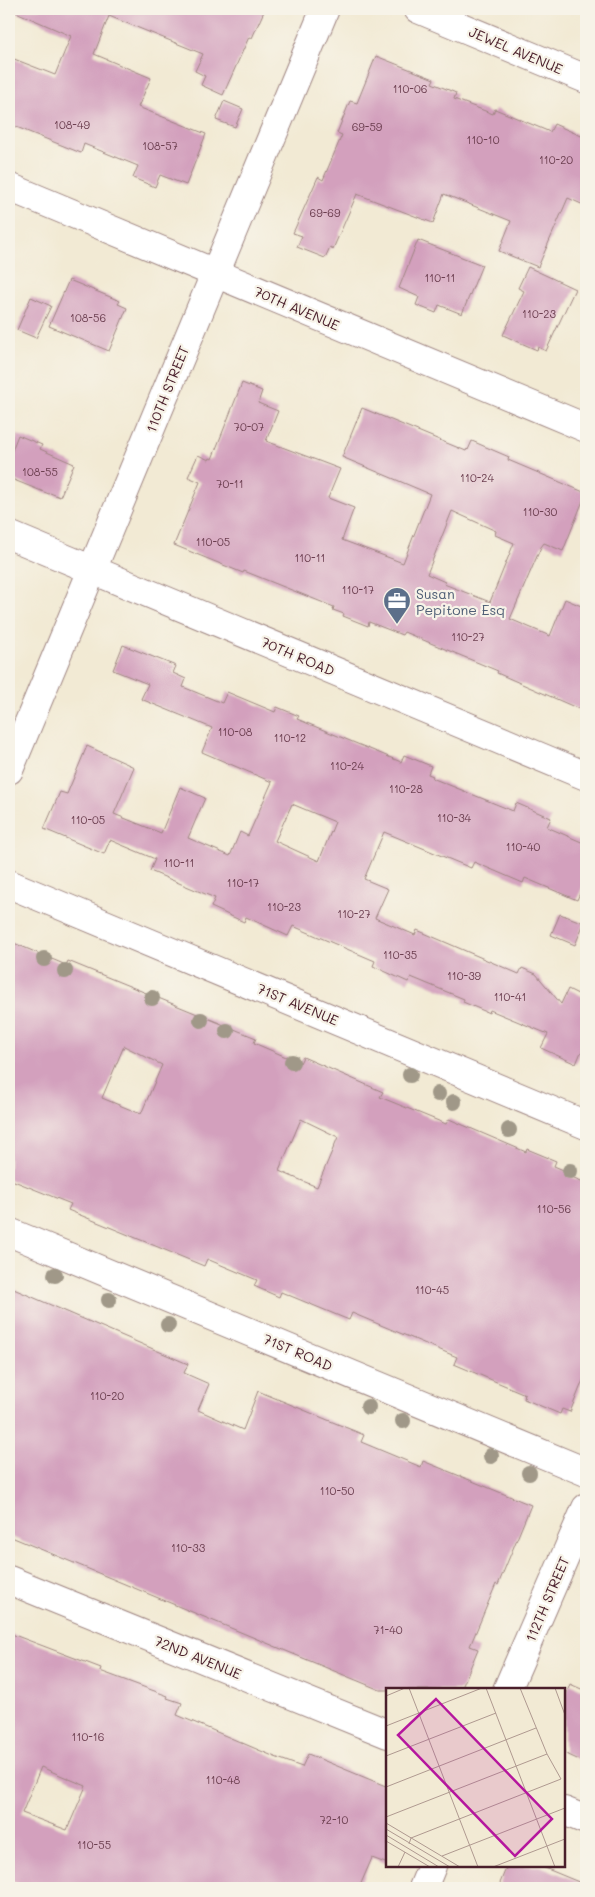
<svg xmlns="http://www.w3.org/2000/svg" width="595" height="1897" viewBox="0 0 595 1897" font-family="Mali,sans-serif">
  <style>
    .building { fill: #d3a0bd; fill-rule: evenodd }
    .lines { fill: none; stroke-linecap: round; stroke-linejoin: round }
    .minor-casing { stroke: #9e8480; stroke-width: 30 }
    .minor { stroke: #fff; stroke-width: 28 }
    .tree { fill: #a09888 }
    .labels { text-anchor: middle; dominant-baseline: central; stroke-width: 4.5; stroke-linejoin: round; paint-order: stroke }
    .number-label { font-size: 11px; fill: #6c3f50 }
    .street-label { font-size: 14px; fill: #4a1f2b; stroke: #f7f3e8 }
    .service-label { font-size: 14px; fill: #4e5e75; stroke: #f7f3e8; text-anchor: start }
    .inset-road { fill: none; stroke: #af9990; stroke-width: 1 }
    .view { fill: #b5179e; fill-opacity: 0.15; stroke: #b5179e; stroke-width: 2.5 }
    .inset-edge { fill: none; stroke: #4a1f2b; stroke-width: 2.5 }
  </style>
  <rect width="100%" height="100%" fill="#f7f3e8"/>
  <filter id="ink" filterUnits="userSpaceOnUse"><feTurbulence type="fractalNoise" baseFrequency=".02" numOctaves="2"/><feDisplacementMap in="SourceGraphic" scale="10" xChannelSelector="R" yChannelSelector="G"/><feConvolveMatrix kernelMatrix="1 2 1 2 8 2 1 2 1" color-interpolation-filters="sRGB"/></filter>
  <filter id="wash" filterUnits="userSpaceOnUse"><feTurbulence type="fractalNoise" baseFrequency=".0096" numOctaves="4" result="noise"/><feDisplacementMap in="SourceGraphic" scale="20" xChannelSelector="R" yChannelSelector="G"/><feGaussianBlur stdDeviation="1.12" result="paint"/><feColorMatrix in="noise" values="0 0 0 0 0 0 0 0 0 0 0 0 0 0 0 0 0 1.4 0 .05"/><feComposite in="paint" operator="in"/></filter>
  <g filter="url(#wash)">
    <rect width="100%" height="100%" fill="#f2ead4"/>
    <g id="blocks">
      <path class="building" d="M 9,9 L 265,9 L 252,38 L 249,37 L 223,95 L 201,85 L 205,76 L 195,71 L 203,54 L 109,16 L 94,54 L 151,78 L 138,107 L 206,134 L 186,185 L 160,175 L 155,187 L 133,178 L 138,166 L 84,144 L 81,153 L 9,124 L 9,57 L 55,75 L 71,36 Z
        M 376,56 L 434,79 L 432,83 L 456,93 L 454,99 L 493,114 L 495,109 L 550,132 L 554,124 L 586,138 L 586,206 L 568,198 L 538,267 L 499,251 L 511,221 L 444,194 L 433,223 L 357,194 L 333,249 L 330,247 L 325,258 L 297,247 L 302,236 L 293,233 L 318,177 L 323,180 L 342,135 L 337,133 L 350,101 L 357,103 Z
        M 224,101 L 243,109 L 235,127 L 216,120 Z
        M 418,240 L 482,265 L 462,314 L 439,305 L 436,313 L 416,305 L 419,297 L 399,288 Z
        M 528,267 L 575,289 L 546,351 L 538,347 L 537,350 L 503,335 L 524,291 L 518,288 Z
        M 69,280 L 120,301 L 118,304 L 127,308 L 109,351 L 49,326 Z
        M 31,297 L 51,306 L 36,338 L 17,330 Z
        M 242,383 L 262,391 L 258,403 L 278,411 L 266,441 L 340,469 L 328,498 L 354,508 L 342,540 L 403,563 L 430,494 L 342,457 L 362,408 L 466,451 L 467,449 L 468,450 L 472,441 L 509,457 L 508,460 L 586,493 L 563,551 L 544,543 L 541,547 L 510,619 L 550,636 L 565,599 L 586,608 L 586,712 L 497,673 L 498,671 L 404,632 L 402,635 L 369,622 L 368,626 L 343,616 L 344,614 L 333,610 L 334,607 L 244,571 L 243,573 L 174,545 L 200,482 L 188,477 L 198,455 L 209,460 L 210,458 L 212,459 ZM 452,511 L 496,531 L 495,535 L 514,543 L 490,602 L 444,584 L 445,582 L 427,574 Z
        M 18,435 L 42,445 L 40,449 L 74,464 L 60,497 L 50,493 L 49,494 L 9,478 L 9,458 Z
        M 123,645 L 176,666 L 173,673 L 186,679 L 183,687 L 222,703 L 227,692 L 275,712 L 277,707 L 299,716 L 297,719 L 401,762 L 404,755 L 431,766 L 428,774 L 433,776 L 432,778 L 513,811 L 516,803 L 551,818 L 547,827 L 586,844 L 586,879 L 577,900 L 525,878 L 523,883 L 474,862 L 471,868 L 384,832 L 364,879 L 388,889 L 375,918 L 415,935 L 417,930 L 519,974 L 522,968 L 536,974 L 561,1004 L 568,989 L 586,998 L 586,1054 L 581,1052 L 576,1064 L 541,1048 L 548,1034 L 490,1010 L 489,1013 L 463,1002 L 464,999 L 411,977 L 408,982 L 373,966 L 375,961 L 293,926 L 288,936 L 246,917 L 244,922 L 211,907 L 215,898 L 150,871 L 155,859 L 110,840 L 104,854 L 44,829 L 60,792 L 67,794 L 87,746 L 134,767 L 114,814 L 161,833 L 180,787 L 205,798 L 188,838 L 230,856 L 240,832 L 248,836 L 272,782 L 202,752 L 212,728 L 141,699 L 148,684 L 113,670 ZM 292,804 L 335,822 L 319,861 L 275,841 Z
        M 560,914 L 584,923 L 575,945 L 551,935 Z
        M 9,941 L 66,965 L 68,961 L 256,1038 L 254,1043 L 300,1063 L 303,1057 L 383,1092 L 380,1097 L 446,1124 L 449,1119 L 526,1152 L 527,1149 L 556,1161 L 554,1166 L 568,1172 L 567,1175 L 586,1183 L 586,1373 L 570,1412 L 562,1409 L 560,1414 L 524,1399 L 525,1394 L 454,1364 L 457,1357 L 352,1313 L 349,1320 L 281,1292 L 279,1297 L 254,1286 L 257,1280 L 207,1259 L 204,1266 L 68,1210 L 71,1204 L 9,1179 ZM 124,1046 L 162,1065 L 141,1114 L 102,1098 ZM 301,1119 L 338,1137 L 317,1187 L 279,1171 Z
        M 9,1287 L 188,1364 L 184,1373 L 209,1384 L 198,1410 L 243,1430 L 258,1391 L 364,1435 L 361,1442 L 421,1467 L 423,1461 L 531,1505 L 498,1585 L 496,1584 L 470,1646 L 478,1649 L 461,1690 L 380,1690 L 9,1536 Z
        M 9,1633 L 101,1668 L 100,1671 L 168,1696 L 167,1698 L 182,1703 L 177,1715 L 275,1757 L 302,1767 L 308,1754 L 388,1787 L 388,1864 L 372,1858 L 359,1888 L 29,1888 L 9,1880 ZM 41,1767 L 86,1786 L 67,1830 L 22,1813 Z
        M 570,1684 L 586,1691 L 586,1763 L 564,1753 L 564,1700 Z
        M 507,1866 L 540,1866 L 586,1885 L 586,1888 L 498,1888 Z"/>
    </g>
  </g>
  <g filter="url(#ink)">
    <use href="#blocks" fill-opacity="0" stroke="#9e8480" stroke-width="1"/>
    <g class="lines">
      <defs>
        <path id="minor" d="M 418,9 L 586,79
          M 9,187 L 586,428
          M 9,535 L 586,776
          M 9,770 L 325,9
          M 9,884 L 586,1125
          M 9,1232 L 586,1472
          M 9,1580 L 388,1734
          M 507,1690 L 586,1508
          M 564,1811 L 586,1820
          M 423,1888 L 432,1866"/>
      </defs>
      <use href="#minor" class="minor-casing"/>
      <use href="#minor" class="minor"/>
    </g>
    <g class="tree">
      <circle cx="44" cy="959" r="8"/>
      <circle cx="65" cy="971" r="8"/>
      <circle cx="152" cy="998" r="8"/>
      <circle cx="201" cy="1020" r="8"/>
      <circle cx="227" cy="1031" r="8"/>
      <circle cx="292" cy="1062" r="8"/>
      <circle cx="410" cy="1075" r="8"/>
      <circle cx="438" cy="1094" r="8"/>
      <circle cx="454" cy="1102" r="8"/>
      <circle cx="509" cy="1130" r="8"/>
      <circle cx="570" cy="1171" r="8"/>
      <circle cx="55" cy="1275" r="8"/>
      <circle cx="109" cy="1300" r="8"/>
      <circle cx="168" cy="1325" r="8"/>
      <circle cx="368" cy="1407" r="8"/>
      <circle cx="403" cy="1421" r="8"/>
      <circle cx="491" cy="1456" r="8"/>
      <circle cx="529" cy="1473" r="8"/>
    </g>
  </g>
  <defs>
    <symbol id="office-pin" viewBox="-11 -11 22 30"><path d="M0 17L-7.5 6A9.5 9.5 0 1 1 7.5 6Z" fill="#5c6f8a" stroke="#f7f3e8"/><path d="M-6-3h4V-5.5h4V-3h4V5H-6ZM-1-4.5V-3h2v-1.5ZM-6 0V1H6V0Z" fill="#fff"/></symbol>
  </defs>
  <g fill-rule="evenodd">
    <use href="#office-pin" x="381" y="585" width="32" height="43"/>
  </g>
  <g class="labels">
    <g class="number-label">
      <text x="410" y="88">110-06</text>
      <text x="72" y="124">108-49</text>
      <text x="367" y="126">69-59</text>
      <text x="483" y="139">110-10</text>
      <text x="160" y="145">108-57</text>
      <text x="556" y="159">110-20</text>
      <text x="325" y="212">69-69</text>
      <text x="440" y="277">110-11</text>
      <text x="539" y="313">110-23</text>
      <text x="88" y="317">108-56</text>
      <text x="249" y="426">70-07</text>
      <text x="40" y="471">108-55</text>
      <text x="477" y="477">110-24</text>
      <text x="230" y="483">70-11</text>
      <text x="540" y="511">110-30</text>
      <text x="213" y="541">110-05</text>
      <text x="310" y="557">110-11</text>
      <text x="358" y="589">110-17</text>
      <text x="468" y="636">110-27</text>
      <text x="235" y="731">110-08</text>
      <text x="290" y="737">110-12</text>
      <text x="347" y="765">110-24</text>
      <text x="406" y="788">110-28</text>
      <text x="454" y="817">110-34</text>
      <text x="88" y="819">110-05</text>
      <text x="523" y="846">110-40</text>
      <text x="179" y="862">110-11</text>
      <text x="243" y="882">110-17</text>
      <text x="284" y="906">110-23</text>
      <text x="354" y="913">110-27</text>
      <text x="400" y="954">110-35</text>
      <text x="464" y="975">110-39</text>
      <text x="510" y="996">110-41</text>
      <text x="554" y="1208">110-56</text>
      <text x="432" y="1289">110-45</text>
      <text x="107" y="1395">110-20</text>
      <text x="337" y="1490">110-50</text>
      <text x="188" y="1547">110-33</text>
      <text x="388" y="1629">71-40</text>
      <text x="88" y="1736">110-16</text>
      <text x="223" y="1779">110-48</text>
      <text x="334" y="1819">72-10</text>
      <text x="94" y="1844">110-55</text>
    </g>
    <g class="street-label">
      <text transform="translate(516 50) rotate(23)">JEWEL AVENUE</text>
      <text transform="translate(297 308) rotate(23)">70TH AVENUE</text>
      <text transform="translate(167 389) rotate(-68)">110TH STREET</text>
      <text transform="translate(298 656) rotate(23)">70TH ROAD</text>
      <text transform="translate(298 1004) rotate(23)">71ST AVENUE</text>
      <text transform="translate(298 1352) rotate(23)">71ST ROAD</text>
      <text transform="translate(547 1599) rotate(-67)">112TH STREET</text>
      <text transform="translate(198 1657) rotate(22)">72ND AVENUE</text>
    </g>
    <g class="service-label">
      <text x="416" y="593">Susan<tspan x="416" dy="16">Pepitone Esq</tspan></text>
    </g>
  </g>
  <g transform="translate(386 1688)">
    <rect width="179" height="179" fill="#f2ead4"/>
    <path class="inset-road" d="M 23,0 L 92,179M 100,0 L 169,179M 169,0 L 179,27M 0,8 L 19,0M 0,38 L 96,0M 0,68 L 110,25M 0,99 L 150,40M 0,129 L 161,66M 0,135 L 74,179M 0,141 L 64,179M 0,147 L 53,179M 0,153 L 44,179M 23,156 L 25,150 L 175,91 L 161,66 L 134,0M 56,168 L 179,120M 12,179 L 19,164M 107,179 L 179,151"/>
    <path class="view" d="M 50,11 L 166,131 L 129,168 L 12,47 Z"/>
    <rect width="179" height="179" class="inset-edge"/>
  </g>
  <rect width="595" height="1897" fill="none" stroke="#f7f3e8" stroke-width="30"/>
</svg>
